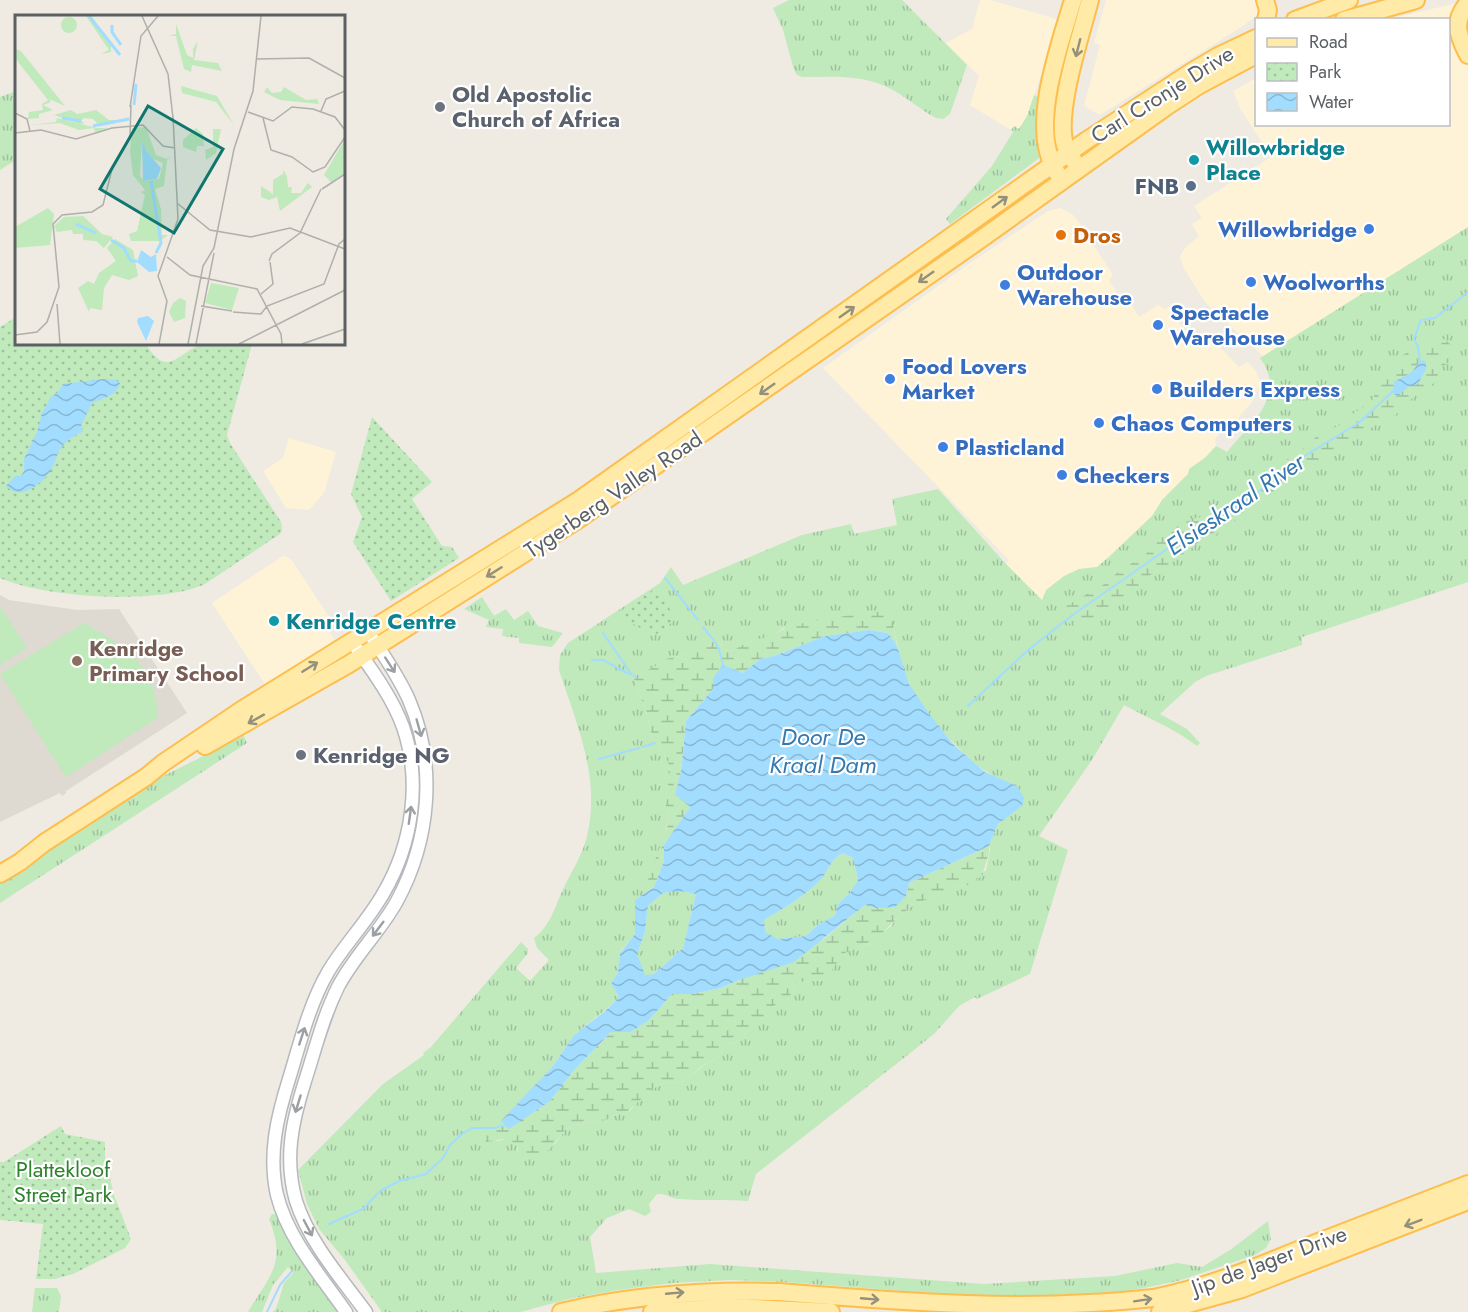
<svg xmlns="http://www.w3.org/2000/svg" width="1468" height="1312" viewBox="0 0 1468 1312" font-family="Jost,sans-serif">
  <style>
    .commercial { fill: #fff3d7 }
    .education { fill: #dedad1 }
    .grass { fill: url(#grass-tufts); fill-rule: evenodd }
    .wetland { fill: url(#wetland-marsh) }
    .park { fill: url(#park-dots) }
    .garden { fill: #c0e9bc }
    .water { fill: url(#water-waves); fill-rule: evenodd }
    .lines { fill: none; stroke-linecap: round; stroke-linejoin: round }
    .stream { stroke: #a2ddff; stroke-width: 2 }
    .minor-casing { stroke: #b5b9be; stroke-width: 15 }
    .major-casing { stroke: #fdbe4d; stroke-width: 20 }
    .minor { stroke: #fff; stroke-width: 12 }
    .major { stroke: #ffeaa7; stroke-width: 16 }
    .oneway { stroke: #94907b }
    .oneway2 { stroke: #9ca0a2 }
    .worship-dot { fill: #6b7280; stroke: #fff; stroke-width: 2 }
    .culture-dot { fill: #0f9aa8; stroke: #fff; stroke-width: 2 }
    .service-dot { fill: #5c6f8a; stroke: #fff; stroke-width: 2 }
    .shop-dot { fill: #3f7fe0; stroke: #fff; stroke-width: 2 }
    .food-dot { fill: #e8710a; stroke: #fff; stroke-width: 2 }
    .education-dot { fill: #8d6e63; stroke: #fff; stroke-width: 2 }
    .labels { text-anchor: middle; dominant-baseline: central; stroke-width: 4.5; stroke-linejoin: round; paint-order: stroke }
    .worship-label { font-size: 22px; font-weight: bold; fill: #5b616d; stroke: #fff; text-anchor: start }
    .street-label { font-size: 22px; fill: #5a6064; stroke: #fff }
    .culture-label { font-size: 22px; font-weight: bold; fill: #0d838f; stroke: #fff; text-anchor: start }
    .service-label { font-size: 22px; font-weight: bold; fill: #4e5e75; stroke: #fff; text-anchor: end }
    .shop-label { font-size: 22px; font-weight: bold; fill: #366cbe; stroke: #fff; text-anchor: start }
    .food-label { font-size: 22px; font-weight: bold; fill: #c56008; stroke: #fff; text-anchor: start }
    .education-label { font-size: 22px; font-weight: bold; fill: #785e54; stroke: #fff; text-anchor: start }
    .park-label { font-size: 22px; fill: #2f822d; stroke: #fff }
    .water-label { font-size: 24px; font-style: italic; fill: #347ab1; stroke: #fff }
    .inset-river { fill: none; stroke: #a2ddff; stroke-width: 3 }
    .inset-road { fill: none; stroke: #afafac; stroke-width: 1.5 }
    .view { fill: #0f766e; fill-opacity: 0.15; stroke: #0f766e; stroke-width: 3 }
    .inset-edge { fill: none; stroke: #5a6064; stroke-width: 3 }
  </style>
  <defs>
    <pattern id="grass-tufts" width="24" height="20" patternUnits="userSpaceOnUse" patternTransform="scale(1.5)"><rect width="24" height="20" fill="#c0e9bc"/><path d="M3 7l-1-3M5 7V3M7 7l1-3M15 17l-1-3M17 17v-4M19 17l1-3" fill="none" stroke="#9fc09c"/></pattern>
    <pattern id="wetland-marsh" width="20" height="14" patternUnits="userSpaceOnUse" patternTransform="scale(1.5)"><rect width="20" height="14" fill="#c0e9bc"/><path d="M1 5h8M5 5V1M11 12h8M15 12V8" fill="none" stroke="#9fc09c"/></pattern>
    <pattern id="park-dots" width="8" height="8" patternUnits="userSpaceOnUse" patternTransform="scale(1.5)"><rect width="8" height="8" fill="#c0e9bc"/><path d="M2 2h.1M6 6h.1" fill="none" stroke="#9fc09c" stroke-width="1.8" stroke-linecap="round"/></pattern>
    <pattern id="water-waves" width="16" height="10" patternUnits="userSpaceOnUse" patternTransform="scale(1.5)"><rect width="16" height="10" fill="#a2ddff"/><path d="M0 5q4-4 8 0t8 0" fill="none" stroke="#87b7d2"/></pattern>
  </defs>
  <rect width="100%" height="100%" fill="#efebe2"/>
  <path class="commercial" d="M 980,0 L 990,0 L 1057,19 L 1054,27 L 1055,35 L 1027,116 L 1019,129 L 1014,126 L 1011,130 L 970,105 L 979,76 L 946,43 L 972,29 Z
    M 1106,0 L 1277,0 L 1243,26 L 1100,115 L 1084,106 L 1100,45 L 1094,43 Z
    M 1462,2 L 1453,25 L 1468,26 L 1468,227 L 1263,356 L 1205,302 L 1183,267 L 1180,256 L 1186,247 L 1199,236 L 1192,224 L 1202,218 L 1194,206 L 1271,157 L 1240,108 L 1233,91 L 1256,78 L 1256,124 L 1448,124 L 1448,20 L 1388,19 Z
    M 1060,208 L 1072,214 L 1077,220 L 1113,275 L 1109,280 L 1123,303 L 1131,304 L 1139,317 L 1158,305 L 1165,309 L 1169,306 L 1182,319 L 1178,321 L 1191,337 L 1196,334 L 1204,346 L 1213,340 L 1239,367 L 1248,362 L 1257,373 L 1260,383 L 1252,402 L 1226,432 L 1221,431 L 1215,439 L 1216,446 L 1162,500 L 1152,516 L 1097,567 L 1079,569 L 1042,601 L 1006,564 L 1009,560 L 823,368 L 976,259 L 1048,211 Z
    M 289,438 L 336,452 L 324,493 L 309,510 L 286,508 L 263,471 L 283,458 Z
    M 283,556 L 291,559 L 329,617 L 333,627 L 330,634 L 334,639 L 329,646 L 266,686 L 212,603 Z"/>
  <path class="education" d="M 0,595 L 9,600 L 77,610 L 119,609 L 187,713 L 66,791 L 66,793 L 62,796 L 60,793 L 0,822 Z"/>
  <path class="grass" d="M 789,0 L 902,0 L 967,65 L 950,114 L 943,119 L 936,118 C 920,110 906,96 889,88 C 862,74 832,77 802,77 L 797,75 L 794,70 L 783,30 L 773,8 Z
    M 16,91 L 16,160 L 0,170 L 0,97 Z
    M 1034,95 L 1041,99 L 1041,154 L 1038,159 L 950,224 L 946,219 L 992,166 L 1013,132 L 1011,130 L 1014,126 L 1019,129 L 1027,116 Z
    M 1468,227 L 1468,582 L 1302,637 L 1302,645 L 1206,676 L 1195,682 L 1160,714 L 1187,729 L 1200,743 L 1197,746 C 1174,728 1149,719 1124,705 L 1092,760 L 1039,836 L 1068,850 L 1030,974 L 977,999 L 975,997 L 959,1006 L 935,1033 L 909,1054 L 756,1174 L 748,1201 C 725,1199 703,1201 680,1199 C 671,1199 666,1193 657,1194 L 649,1204 L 651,1212 L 645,1216 L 629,1209 L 607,1218 L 590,1237 L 596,1273 L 710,1264 L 984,1284 L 1115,1276 L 1177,1263 L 1202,1267 L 1230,1250 L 1268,1221 L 1271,1239 L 1266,1248 L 1255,1255 L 1178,1281 L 1144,1288 L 1086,1297 L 1007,1299 L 785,1282 L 730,1280 L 673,1283 L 618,1290 L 569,1299 L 520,1312 L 382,1312 L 345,1260 L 319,1229 L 307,1204 L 298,1170 L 383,1084 L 424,1055 L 423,1053 L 431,1047 L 521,942 L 528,949 L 528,953 L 516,968 L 530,981 L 549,960 L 537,948 L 534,938 C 550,927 556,904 564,887 C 572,871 583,854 587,836 C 601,777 577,726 559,670 L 560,655 L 568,643 L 660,583 L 671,567 L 683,585 L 802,535 L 851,524 L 854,534 L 897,525 L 892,499 L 938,489 L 1006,564 L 1042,600 L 1046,590 L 1064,576 L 1079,569 L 1097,567 L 1109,557 L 1152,516 L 1162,500 L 1188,474 L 1189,469 L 1206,457 L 1216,446 L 1227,452 C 1250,424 1288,396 1260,358 ZM 830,618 L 892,618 C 896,640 900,661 908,681 C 918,706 964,759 987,772 C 996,778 1007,782 1017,786 L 1014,812 L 998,824 L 989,846 L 990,850 L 986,870 L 968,885 L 951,887 L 940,895 L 916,903 L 897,918 L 891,926 L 869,944 L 852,948 L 842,954 L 825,980 L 798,982 L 788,999 L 775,1005 L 767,1016 L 749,1027 L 744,1036 L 737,1042 L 727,1044 L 714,1060 L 702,1066 L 689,1078 L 679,1082 L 665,1083 L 652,1089 L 641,1097 L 630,1111 L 617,1114 L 606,1120 L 574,1125 L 565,1130 L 555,1144 L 518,1155 L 517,1144 L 507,1139 L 497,1141 L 482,1128 L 495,1128 L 505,1125 L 502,1121 L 553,1066 L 574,1035 L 604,1011 L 619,997 L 611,984 L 618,972 L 620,952 L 635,934 L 635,900 L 654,887 L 652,885 L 669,818 L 665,803 L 670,772 L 668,762 L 652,736 L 646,711 L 634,679 L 637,675 L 658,665 L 666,659 L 689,654 L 718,641 L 725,650 L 730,652 L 746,643 L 776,634 L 783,628 Z
    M 482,597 L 494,616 L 506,609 L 514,620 L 528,611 L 538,626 L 563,633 L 552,647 L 519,643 L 519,638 L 502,636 L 503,629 L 486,627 L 489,620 L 464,609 Z
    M 244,736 L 247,743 L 0,903 L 0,879 L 161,777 Z
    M 843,853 L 853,858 L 858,880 L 851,893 L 838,904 L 836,916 L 819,924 L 806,936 L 778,939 L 764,932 L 764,920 C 782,910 809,893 822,877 C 830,868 832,858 843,853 Z
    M 680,891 L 696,894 L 683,948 L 654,974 L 644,976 L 637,954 L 645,932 L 648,906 L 663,893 Z
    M 272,1214 L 276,1214 L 296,1253 L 338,1312 L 273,1312 L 276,1309 L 284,1283 L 293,1273 L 288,1267 L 273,1285 L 262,1312 L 248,1312 C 270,1275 287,1263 269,1219 Z
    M 35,1288 L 57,1288 L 61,1296 L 59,1312 L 32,1312 Z"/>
  <path class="wetland" d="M 1434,339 L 1444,339 L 1455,348 L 1450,361 L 1441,368 L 1434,383 L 1415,395 L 1398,413 L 1349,440 L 1339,449 L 1329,453 L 1318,462 L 1301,467 L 1296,472 L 1287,489 L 1278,493 L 1233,521 L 1230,520 L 1226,510 L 1258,489 L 1282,462 L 1297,454 L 1317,436 L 1346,422 L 1353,414 L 1372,400 L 1381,381 L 1396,367 L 1401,356 L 1410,351 L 1424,347 Z
    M 1206,516 L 1218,524 L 1220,530 L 1216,535 L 1196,544 L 1183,556 L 1150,575 L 1128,595 L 1095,621 L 1089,625 L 1071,625 L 1064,618 L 1062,611 L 1066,606 L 1103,585 L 1117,573 L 1146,554 L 1172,527 L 1185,520 Z
    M 884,611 L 888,612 L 892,618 L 897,646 L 888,633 L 869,630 L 825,636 L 774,656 L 760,659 L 743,673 L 713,689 L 686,721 L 681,772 L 676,794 L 690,807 L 664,845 L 664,861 L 654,887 L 649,882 L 648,879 L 668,825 L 669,818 L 665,803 L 670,772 L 668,762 L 652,736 L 646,711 L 634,679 L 637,675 L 658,665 L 666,659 L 689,654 L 702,647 L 711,645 L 713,641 L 716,639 L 725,650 L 730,652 L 746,643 L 776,634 L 788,626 L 830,618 Z
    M 989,846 L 989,853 L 982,876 L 968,885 L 951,887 L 940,895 L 916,903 L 897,918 L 875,941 L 842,954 L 826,980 L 798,982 L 788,999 L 775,1005 L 767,1016 L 749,1027 L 741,1041 L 727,1044 L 714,1060 L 701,1066 L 689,1078 L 679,1082 L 665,1083 L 652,1089 L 624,1115 L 617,1114 L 606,1120 L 574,1125 L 565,1130 L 550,1149 L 521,1161 L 518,1155 L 518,1147 C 509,1135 499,1140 486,1142 L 479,1130 C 485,1126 497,1128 505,1125 L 509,1128 L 550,1101 L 575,1069 L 611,1032 L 631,1032 L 649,1020 L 672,994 L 692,994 L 721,988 L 739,980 L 825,938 L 865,905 L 876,908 L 906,896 L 909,883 Z"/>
  <path class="park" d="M 16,317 L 16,344 L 146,344 C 169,382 179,349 204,344 C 219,340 237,344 252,344 L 227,435 L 230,443 L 281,522 L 282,530 L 280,534 L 205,584 C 160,605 45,598 0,578 L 0,327 Z
    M 372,417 L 432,482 L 412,499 L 442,546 L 452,547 L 459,558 L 391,601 L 353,542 L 362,517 L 351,494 Z
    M 656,588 L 676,619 L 654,636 L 616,614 Z
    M 61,1126 L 65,1134 L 105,1142 L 105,1157 L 114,1195 L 131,1239 L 125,1248 L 73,1274 L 55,1279 L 36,1279 L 43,1224 L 0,1220 L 0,1162 L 4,1162 Z"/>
  <path class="garden" d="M 0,606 L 27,648 L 0,665 Z
    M 84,623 C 113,640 148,658 155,695 C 157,702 157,711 157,718 L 66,777 L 0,674 Z"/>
  <path class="water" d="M 1424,360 L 1426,363 L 1426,369 L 1418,384 L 1408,387 L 1398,396 L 1393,394 L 1394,382 L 1412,372 L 1420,361 Z
    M 103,379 L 116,380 L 120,383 C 117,396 103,398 92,403 L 81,426 L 83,432 C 77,433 65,442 61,448 C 56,454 56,463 51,470 C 42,484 20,502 6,486 L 15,476 L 21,476 L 24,471 L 24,459 L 37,432 L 42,413 L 51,397 L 58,392 L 63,384 Z
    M 869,630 L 888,633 L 897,646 L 909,684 L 930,715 L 954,745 L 985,772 L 1017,786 L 1024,798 L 1022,806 L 998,824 L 989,846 L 909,883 L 906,896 L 895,907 L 876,908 L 865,905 L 794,962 L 739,980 L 721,988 L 692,994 L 672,994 L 649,1020 L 631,1032 L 611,1032 L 575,1069 L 550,1101 L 509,1129 L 501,1121 L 553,1066 L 574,1035 L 604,1012 L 619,997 L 611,984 L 618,972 L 620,953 L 635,934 L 635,900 L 654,887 L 664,861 L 664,845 L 690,807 L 675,794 L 681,772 L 686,721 L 713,689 L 713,678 L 723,665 L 743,673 L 760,659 L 774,656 L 825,636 ZM 843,853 L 853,858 L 858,880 L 850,893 L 838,904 L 835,916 L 819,924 L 806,936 L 778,939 L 765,932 L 764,920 C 782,910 809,893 822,878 C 829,869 832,858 843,853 ZM 680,891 L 696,894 L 683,948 L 654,974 L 645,975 L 637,954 L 645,932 L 648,906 L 663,893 Z"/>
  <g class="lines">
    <path class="stream" d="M 1420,362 L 1418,347 L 1414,339 L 1421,320 L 1435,318 L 1468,292
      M 665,578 L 698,620
      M 703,627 L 712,638
      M 603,633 L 632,675
      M 713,639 L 719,649 L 723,665
      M 592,660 L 603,660 L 629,674
      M 634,676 L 636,677
      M 968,706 L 1028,650 L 1074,614 L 1187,535 L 1227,513 L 1256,494 L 1285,468 L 1360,422 L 1393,391
      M 642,747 L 655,743
      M 599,759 L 639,748
      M 329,1224 L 363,1209 L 380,1191 L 399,1181 L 426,1174 L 443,1158 L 450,1145 L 462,1134 L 472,1128 L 495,1128 L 505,1125
      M 267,1312 L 280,1285 L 292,1271"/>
    <defs>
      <path id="minor" d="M 346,1312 C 321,1276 288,1239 277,1195 C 268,1155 277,1117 289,1079 C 300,1043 309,1005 328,972 C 344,945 367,922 383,894 C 412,845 422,782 403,727 C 393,699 374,673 357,649
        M 366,1312 C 341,1278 309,1242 296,1201 C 284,1159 292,1122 305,1081 C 315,1050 323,1017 338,987 C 354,956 380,932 397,901 C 430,840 437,765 409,700 C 398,675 382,653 367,630"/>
      <path id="major" d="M 1265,0 L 1268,10 L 1266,20
        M 1468,3 C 1452,21 1458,36 1468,55
        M 1295,20 L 1349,0
        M 1344,20 L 1416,0
        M 1074,161 C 1070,156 1067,151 1065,145 C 1055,112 1081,35 1090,0
        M 1057,173 C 1028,128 1059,48 1073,0
        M 205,746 L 349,664 L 579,519 L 974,244 L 1166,107 L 1198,86 L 1256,55
        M 0,874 L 20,862 L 44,843 L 146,777 L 163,763 L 243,709 L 579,500 L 1087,140 L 1191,72 L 1218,56 L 1256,38
        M 561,1312 C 633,1295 705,1290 779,1292 C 902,1302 1030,1312 1153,1298 C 1205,1288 1254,1268 1303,1248 C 1358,1227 1413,1205 1468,1184
        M 652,1312 L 732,1307 L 831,1312
        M 1160,1312 L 1242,1289 L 1468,1201"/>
    </defs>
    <use href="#minor" class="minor-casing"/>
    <use href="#major" class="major-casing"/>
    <use href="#minor" class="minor"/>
    <use href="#major" class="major"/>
  </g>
  <defs><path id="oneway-shaft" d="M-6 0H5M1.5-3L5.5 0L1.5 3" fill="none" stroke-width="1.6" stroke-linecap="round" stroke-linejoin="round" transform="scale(1.5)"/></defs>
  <g class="oneway">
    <use href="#oneway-shaft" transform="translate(1078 48) rotate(104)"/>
    <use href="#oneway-shaft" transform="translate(1000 202) rotate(-36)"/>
    <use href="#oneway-shaft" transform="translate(926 277) rotate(145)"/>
    <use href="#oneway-shaft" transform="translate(847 312) rotate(-35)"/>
    <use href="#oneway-shaft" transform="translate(767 389) rotate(145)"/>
    <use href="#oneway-shaft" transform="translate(494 572) rotate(148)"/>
    <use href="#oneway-shaft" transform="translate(310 667) rotate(-32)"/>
    <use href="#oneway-shaft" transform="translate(256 719) rotate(151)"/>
    <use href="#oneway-shaft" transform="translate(1413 1223) rotate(159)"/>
    <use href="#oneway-shaft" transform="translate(675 1293) rotate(-5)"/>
    <use href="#oneway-shaft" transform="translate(870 1299) rotate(5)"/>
    <use href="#oneway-shaft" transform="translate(1143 1300) rotate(-9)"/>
  </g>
  <g class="oneway2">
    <use href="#oneway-shaft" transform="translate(390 665) rotate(57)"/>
    <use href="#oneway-shaft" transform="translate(419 728) rotate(74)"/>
    <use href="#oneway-shaft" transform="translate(410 815) rotate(-82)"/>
    <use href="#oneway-shaft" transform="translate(378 929) rotate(127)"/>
    <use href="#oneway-shaft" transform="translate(302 1036) rotate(-72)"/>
    <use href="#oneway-shaft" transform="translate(298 1104) rotate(107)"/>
    <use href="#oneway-shaft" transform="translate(308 1228) rotate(62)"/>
  </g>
  <g class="worship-dot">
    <circle cx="440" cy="107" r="6"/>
    <circle cx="301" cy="755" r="6"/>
  </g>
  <g class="culture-dot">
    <circle cx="1194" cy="160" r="6"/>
    <circle cx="274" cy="621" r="6"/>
  </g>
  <circle class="service-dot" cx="1191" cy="186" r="6"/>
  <g class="shop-dot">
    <circle cx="1369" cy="229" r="6"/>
    <circle cx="1251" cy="282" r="6"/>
    <circle cx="1005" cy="285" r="6"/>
    <circle cx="1158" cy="325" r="6"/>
    <circle cx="890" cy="379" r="6"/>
    <circle cx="1157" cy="389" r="6"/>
    <circle cx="1099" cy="423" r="6"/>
    <circle cx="943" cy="447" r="6"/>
    <circle cx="1062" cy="475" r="6"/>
  </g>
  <circle class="food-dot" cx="1061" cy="235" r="6"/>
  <circle class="education-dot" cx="77" cy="661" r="6"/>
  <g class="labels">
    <g class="worship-label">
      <text x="452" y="94">Old Apostolic<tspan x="452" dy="25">Church of Africa</tspan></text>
      <text x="313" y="755">Kenridge NG</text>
    </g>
    <g class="street-label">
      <text transform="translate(1162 94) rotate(-32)">Carl Cronje Drive</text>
      <text transform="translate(613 494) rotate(-34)">Tygerberg Valley Road</text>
      <text transform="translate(1269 1260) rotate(-20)">Jip de Jager Drive</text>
    </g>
    <g class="culture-label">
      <text x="1206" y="147">Willowbridge<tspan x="1206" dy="25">Place</tspan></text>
      <text x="286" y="621">Kenridge Centre</text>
    </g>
    <g class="service-label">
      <text x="1179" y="186">FNB</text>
    </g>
    <g class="shop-label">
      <text x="1357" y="229" text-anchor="end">Willowbridge</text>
      <text x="1017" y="272">Outdoor<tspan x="1017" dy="25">Warehouse</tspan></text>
      <text x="1263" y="282">Woolworths</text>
      <text x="1170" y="312">Spectacle<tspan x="1170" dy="25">Warehouse</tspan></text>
      <text x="902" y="366">Food Lovers<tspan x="902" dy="25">Market</tspan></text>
      <text x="1169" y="389">Builders Express</text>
      <text x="1111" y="423">Chaos Computers</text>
      <text x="955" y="447">Plasticland</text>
      <text x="1074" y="475">Checkers</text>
    </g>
    <g class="food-label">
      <text x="1073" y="235">Dros</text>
    </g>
    <g class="education-label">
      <text x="89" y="648">Kenridge<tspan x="89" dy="25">Primary School</tspan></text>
    </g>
    <g class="park-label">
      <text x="63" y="1169">Plattekloof<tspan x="63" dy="25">Street Park</tspan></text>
    </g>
    <g class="water-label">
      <text transform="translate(1235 504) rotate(-34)">Elsieskraal River</text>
      <text x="823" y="736">Door De<tspan x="823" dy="28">Kraal Dam</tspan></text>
    </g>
  </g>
  <g transform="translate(15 15)">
    <rect width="330" height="330" fill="#efebe2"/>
    <path d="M46 10a8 8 0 1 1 16 0a8 8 0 1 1-16 0ZM 161,9 L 172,40 L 178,43 L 178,34 L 183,26 L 179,45 L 203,48 L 207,56 L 177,50 L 176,57 L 169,54 L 161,21 L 154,21 L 161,19 ZM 0,34 L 6,36 L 50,91 L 34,84 L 36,87 L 28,90 L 38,95 L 24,99 L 24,103 L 13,104 L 14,97 L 28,95 L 27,89 L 33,85 L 0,43 ZM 42,103 L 82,113 L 93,113 L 80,118 L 79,113 L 64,115 L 45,108 L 15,110 L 41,107 ZM 131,112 L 141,140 L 152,144 L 158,140 L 152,145 L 149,171 L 140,174 L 146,194 L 147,220 L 153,220 L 145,226 L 116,226 L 114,219 L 122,216 L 130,180 L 126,177 L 130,175 L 118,160 L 115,137 L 117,113 ZM 127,125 L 131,141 L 148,148 L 144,164 L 129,166 L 125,161 ZM 198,114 L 206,114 L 201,138 L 191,145 L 190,135 L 198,132 ZM 33,193 L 39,199 L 35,230 L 0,233 L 0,212 ZM 68,201 L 87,219 L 98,222 L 89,233 L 81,226 L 68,225 L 68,219 L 58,219 L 57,215 L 42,217 L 39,211 L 49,202 ZM 100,224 L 118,235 L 123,261 L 114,265 L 97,260 L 89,273 L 87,295 L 75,293 L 74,297 L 63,273 L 73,266 L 79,269 L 84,258 L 101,246 L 92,233 Z" fill="#c0e9bc" fill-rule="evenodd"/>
    <path d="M 71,1 L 76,1 L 96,28 L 96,37 L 86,39 L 94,35 ZM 56,95 L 62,99 L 81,95 L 94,105 L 114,105 L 85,111 L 78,104 L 69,103 L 66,106 L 70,108 L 65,109 L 39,100 Z" fill="#c0e9bc"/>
    <path d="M 166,71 L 202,81 L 219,110 L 201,87 L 167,78 ZM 252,72 L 257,78 L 266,77 L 269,72 L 291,85 L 302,84 L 304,89 L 265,85 L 249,77 ZM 181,113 L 188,119 L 189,131 L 182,131 L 181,137 L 168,132 L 168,125 ZM 330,124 L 330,158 L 316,167 L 309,160 ZM 267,155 L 270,157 L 272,162 L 273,172 L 277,172 L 276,178 L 286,178 L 293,168 L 297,172 L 265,196 L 262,182 L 254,185 L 246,182 L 246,171 L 258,179 L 258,165 L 269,158 Z" fill="#c0e9bc"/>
    <path d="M 196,268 L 224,273 L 217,295 L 190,288 ZM 165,283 L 171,286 L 170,303 L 159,307 L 154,297 L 158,288 Z" fill="#c0e9bc"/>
    <path d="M 127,126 L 131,136 L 146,153 L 142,164 L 128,166 ZM 126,235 L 136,242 L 141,239 L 142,256 L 134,257 L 122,247 ZM 133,301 L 139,306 L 131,326 L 122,307 L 123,303 Z" fill="#a2ddff"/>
    <path class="inset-river" d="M 74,1 L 105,40M 97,10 L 97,17 L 106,30M 119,90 L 121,69M 47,103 L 66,106M 78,111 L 114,104M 136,166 L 146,228 L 141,238M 61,209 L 81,218M 96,225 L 109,233 L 116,246 L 122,246"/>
    <path class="inset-road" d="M 127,1 L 153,59 L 158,103M 242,44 L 294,43 L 330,63M 115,92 L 126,21 L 143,1M 306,96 L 311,84 L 330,76M 233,97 L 258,106 L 277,92 L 298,94 L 320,102 L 330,115M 0,98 L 12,104 L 15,116M 248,103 L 256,135 L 277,142 L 298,157 L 310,152 L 330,122M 0,118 L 26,115 L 61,124 L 97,113 L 128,110 L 148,131 L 160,133M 307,174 L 330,159M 162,188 L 195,215 L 236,222 L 275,213 L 330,234M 152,242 L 175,260 L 242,274 L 266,319 L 267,329M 254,246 L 257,239 L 285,218 L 306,174M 246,279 L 258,269 L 255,247M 42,289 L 45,329M 186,291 L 217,296M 218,297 L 246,299 L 252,291 L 309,269 L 324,229 L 330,224M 0,320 L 22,317 L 32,307 L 44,272 L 38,209 L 47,200 L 77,197 L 88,190 L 97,154 L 115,121 L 116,90M 144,329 L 152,286 L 143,261 L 163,204 L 158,101M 173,329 L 188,251 L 199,233 L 219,134 L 238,76 L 246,1M 181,329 L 199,238M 224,329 L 330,275M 287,329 L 330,314"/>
    <path class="view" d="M 133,91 L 208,134 L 159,218 L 85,174 Z"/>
    <rect width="330" height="330" class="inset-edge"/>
  </g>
  <rect x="1255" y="18" width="195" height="108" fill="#ffffff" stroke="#bdbfc1" stroke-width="1.5"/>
  <rect x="1267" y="38" width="30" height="9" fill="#ffeaa7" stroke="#bdbfc1" stroke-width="1.5"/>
  <text x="1309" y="48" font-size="18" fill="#5a6064">Road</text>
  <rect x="1267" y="63" width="30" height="18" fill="url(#park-dots)" stroke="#bdbfc1" stroke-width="1.5"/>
  <text x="1309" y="78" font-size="18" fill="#5a6064">Park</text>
  <rect x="1267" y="93" width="30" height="18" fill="url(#water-waves)" stroke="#bdbfc1" stroke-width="1.5"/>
  <text x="1309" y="108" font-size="18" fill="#5a6064">Water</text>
</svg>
